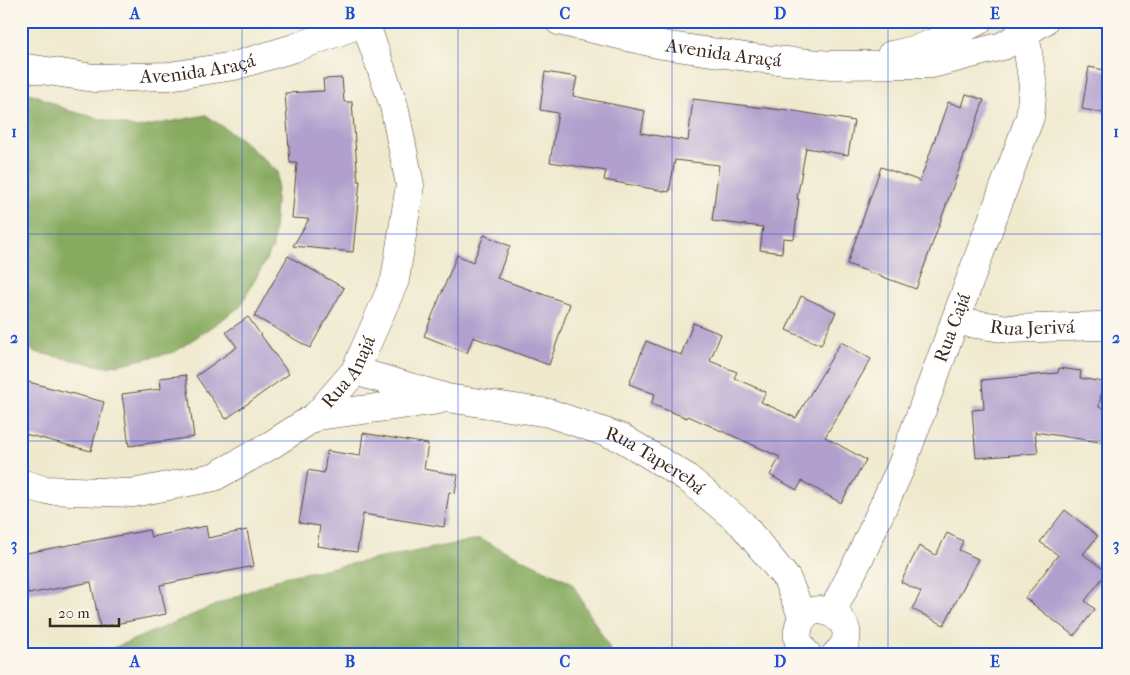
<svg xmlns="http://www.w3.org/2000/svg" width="1130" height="675" viewBox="0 0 1130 675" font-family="'IM FELL French Canon',serif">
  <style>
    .forest { fill: #86aa5f; stroke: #606a3e }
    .building { fill: #b1a0cd }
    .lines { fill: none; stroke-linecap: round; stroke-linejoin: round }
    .minor-casing { stroke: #564738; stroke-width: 29 }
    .minor { stroke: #fff; stroke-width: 28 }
    .grid { fill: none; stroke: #1d4ed8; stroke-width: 1; stroke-opacity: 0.55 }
    .labels { text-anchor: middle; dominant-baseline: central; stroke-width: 4.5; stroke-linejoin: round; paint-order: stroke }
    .street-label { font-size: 19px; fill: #3b2a1e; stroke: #fbf7ec }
    .neatline { fill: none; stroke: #1d4ed8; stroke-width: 2 }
    .grid-label { font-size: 16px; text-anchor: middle; font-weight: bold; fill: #1d4ed8 }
  </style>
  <rect width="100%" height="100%" fill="#fbf7ec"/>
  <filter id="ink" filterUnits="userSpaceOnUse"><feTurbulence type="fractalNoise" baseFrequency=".02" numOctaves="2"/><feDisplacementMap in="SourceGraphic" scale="10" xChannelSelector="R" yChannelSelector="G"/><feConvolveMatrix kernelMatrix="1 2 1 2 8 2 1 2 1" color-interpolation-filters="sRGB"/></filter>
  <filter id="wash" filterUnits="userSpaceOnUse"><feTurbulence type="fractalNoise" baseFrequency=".0096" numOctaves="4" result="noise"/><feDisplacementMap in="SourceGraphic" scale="20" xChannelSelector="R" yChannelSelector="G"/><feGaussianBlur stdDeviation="1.12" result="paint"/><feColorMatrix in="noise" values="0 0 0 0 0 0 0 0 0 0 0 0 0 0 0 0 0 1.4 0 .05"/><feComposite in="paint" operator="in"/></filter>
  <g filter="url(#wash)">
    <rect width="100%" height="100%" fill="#efe9ce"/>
    <path class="forest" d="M 21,92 L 33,94 L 70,111 L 137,128 L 206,115 L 242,140 L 278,172 L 273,247 L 240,307 L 175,352 L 107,367 L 34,352 L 21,341 Z
      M 480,539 L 571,582 L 610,649 L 608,654 L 99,654 L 283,577 Z"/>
    <g id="blocks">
      <path class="building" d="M 1089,67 L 1109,71 L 1109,114 L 1082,109 Z
        M 545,72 L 577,77 L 573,96 L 645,111 L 641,133 L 688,141 L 693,99 L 781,110 L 782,109 L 854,121 L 848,155 L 806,148 L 797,199 L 799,199 L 794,239 L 783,238 L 782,253 L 760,250 L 763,227 L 712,221 L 719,165 L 675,160 L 669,192 L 604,180 L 606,171 L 550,162 L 558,113 L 540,110 Z
        M 342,78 L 344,102 L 352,102 L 358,181 L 360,181 L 353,252 L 293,246 L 309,219 L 292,218 L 297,163 L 290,163 L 285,93 L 324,91 L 323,79 Z
        M 966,94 L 984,100 L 916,289 L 847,264 L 881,167 L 920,181 L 948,102 L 962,107 Z
        M 484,235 L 510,246 L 497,278 L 570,304 L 549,365 L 473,337 L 467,353 L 424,336 L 457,255 L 473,262 Z
        M 288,256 L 344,288 L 310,348 L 254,316 Z
        M 801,296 L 836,312 L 821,345 L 786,330 Z
        M 248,317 L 289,374 L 226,419 L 196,376 L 237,347 L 226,332 Z
        M 693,323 L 721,334 L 710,361 L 737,372 L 734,378 L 766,392 L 761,402 L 796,418 L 841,342 L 871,359 L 825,437 L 866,460 L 841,503 L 802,481 L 797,490 L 770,475 L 780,457 L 688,416 L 687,418 L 651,404 L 655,394 L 629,384 L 646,341 L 681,355 Z
        M 1059,368 L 1081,371 L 1080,378 L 1103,382 L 1099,407 L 1109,409 L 1109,424 L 1106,443 L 1035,432 L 1038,453 L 976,458 L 972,410 L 984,409 L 982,380 L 1058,373 Z
        M 186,375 L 194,437 L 129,446 L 122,394 L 161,389 L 160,378 Z
        M 21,380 L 104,402 L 91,451 L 21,433 Z
        M 363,433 L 428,444 L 424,469 L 458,475 L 455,493 L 449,492 L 444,527 L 363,514 L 357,552 L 317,546 L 320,526 L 299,523 L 308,470 L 324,473 L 327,451 L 360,456 Z
        M 1065,510 L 1098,536 L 1083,554 L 1107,572 L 1085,601 L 1095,609 L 1074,636 L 1025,598 L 1058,555 L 1040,542 Z
        M 206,526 L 208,538 L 247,530 L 254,566 L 160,585 L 166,614 L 100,627 L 91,582 L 28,594 L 21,554 L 149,530 L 151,537 Z
        M 947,533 L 963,541 L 959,550 L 978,559 L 944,625 L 912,609 L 921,592 L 901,582 L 919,546 L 936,555 Z"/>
    </g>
  </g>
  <g filter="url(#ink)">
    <use href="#blocks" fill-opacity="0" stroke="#564738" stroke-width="1"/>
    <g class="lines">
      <defs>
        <g id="minor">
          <path id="s1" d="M 559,21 L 663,45 L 753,58 L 831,65 L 932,64 L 1003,46 L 1044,21"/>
          <path d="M 891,55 C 923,50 950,36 978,21"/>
          <path id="s2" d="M 21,67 L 94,78 L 169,76 L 234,66 L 294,48 L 368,21"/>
          <path id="s3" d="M 955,321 L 1009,329 L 1098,326 L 1109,327"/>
          <path id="s4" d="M 355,371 L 447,398 L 549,413 L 622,438 L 686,477 L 742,524 L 787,579 L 803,618"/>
          <path d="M 316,416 L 438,400"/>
          <path id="s5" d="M 21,483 L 44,490 L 133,493 L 214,477 L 271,445 L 316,416 L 355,371 L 395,280 L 410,185 L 394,106 L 365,22"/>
          <path id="s6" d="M 832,612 L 862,553 L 901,467 L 1030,117 L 1033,85 L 1025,33 L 1019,21"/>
          <path d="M 807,654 C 800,647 796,640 798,630 C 805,587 872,623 836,654"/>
        </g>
      </defs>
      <use href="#minor" class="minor-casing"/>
      <use href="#minor" class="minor"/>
    </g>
  </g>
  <path class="grid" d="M 242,21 L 242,654M 458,21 L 458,654M 672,21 L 672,654M 888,21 L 888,654M 21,234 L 1109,234M 21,441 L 1109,441"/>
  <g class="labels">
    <g class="street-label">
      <text stroke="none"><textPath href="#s1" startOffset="168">Avenida Araçá</textPath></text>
      <text stroke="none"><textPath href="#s2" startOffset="178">Avenida Araçá</textPath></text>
      <text stroke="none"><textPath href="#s3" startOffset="78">Rua Jerivá</textPath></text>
      <text stroke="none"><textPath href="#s6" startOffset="309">Rua Cajá</textPath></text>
      <text stroke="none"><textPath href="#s5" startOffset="370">Rua Anajá</textPath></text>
      <text stroke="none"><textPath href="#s4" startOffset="316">Rua Taperebá</textPath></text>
    </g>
  </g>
  <rect width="1130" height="675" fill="none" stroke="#fbf7ec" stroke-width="55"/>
  <path d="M50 618v8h69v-8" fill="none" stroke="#3b2a1e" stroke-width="2.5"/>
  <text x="58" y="618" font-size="15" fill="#3b2a1e" stroke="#fbf7ec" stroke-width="4" paint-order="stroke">20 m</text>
  <rect x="28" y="28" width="1074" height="620" class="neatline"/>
  <g class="grid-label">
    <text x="135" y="19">A</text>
    <text x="350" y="19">B</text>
    <text x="565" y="19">C</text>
    <text x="780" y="19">D</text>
    <text x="995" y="19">E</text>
    <text x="14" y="137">1</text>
    <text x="1116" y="137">1</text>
    <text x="14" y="343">2</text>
    <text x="1116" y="343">2</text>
    <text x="14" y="550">3</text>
    <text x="1116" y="550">3</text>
    <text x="135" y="667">A</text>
    <text x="350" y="667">B</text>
    <text x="565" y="667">C</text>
    <text x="780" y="667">D</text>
    <text x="995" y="667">E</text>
  </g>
</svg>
